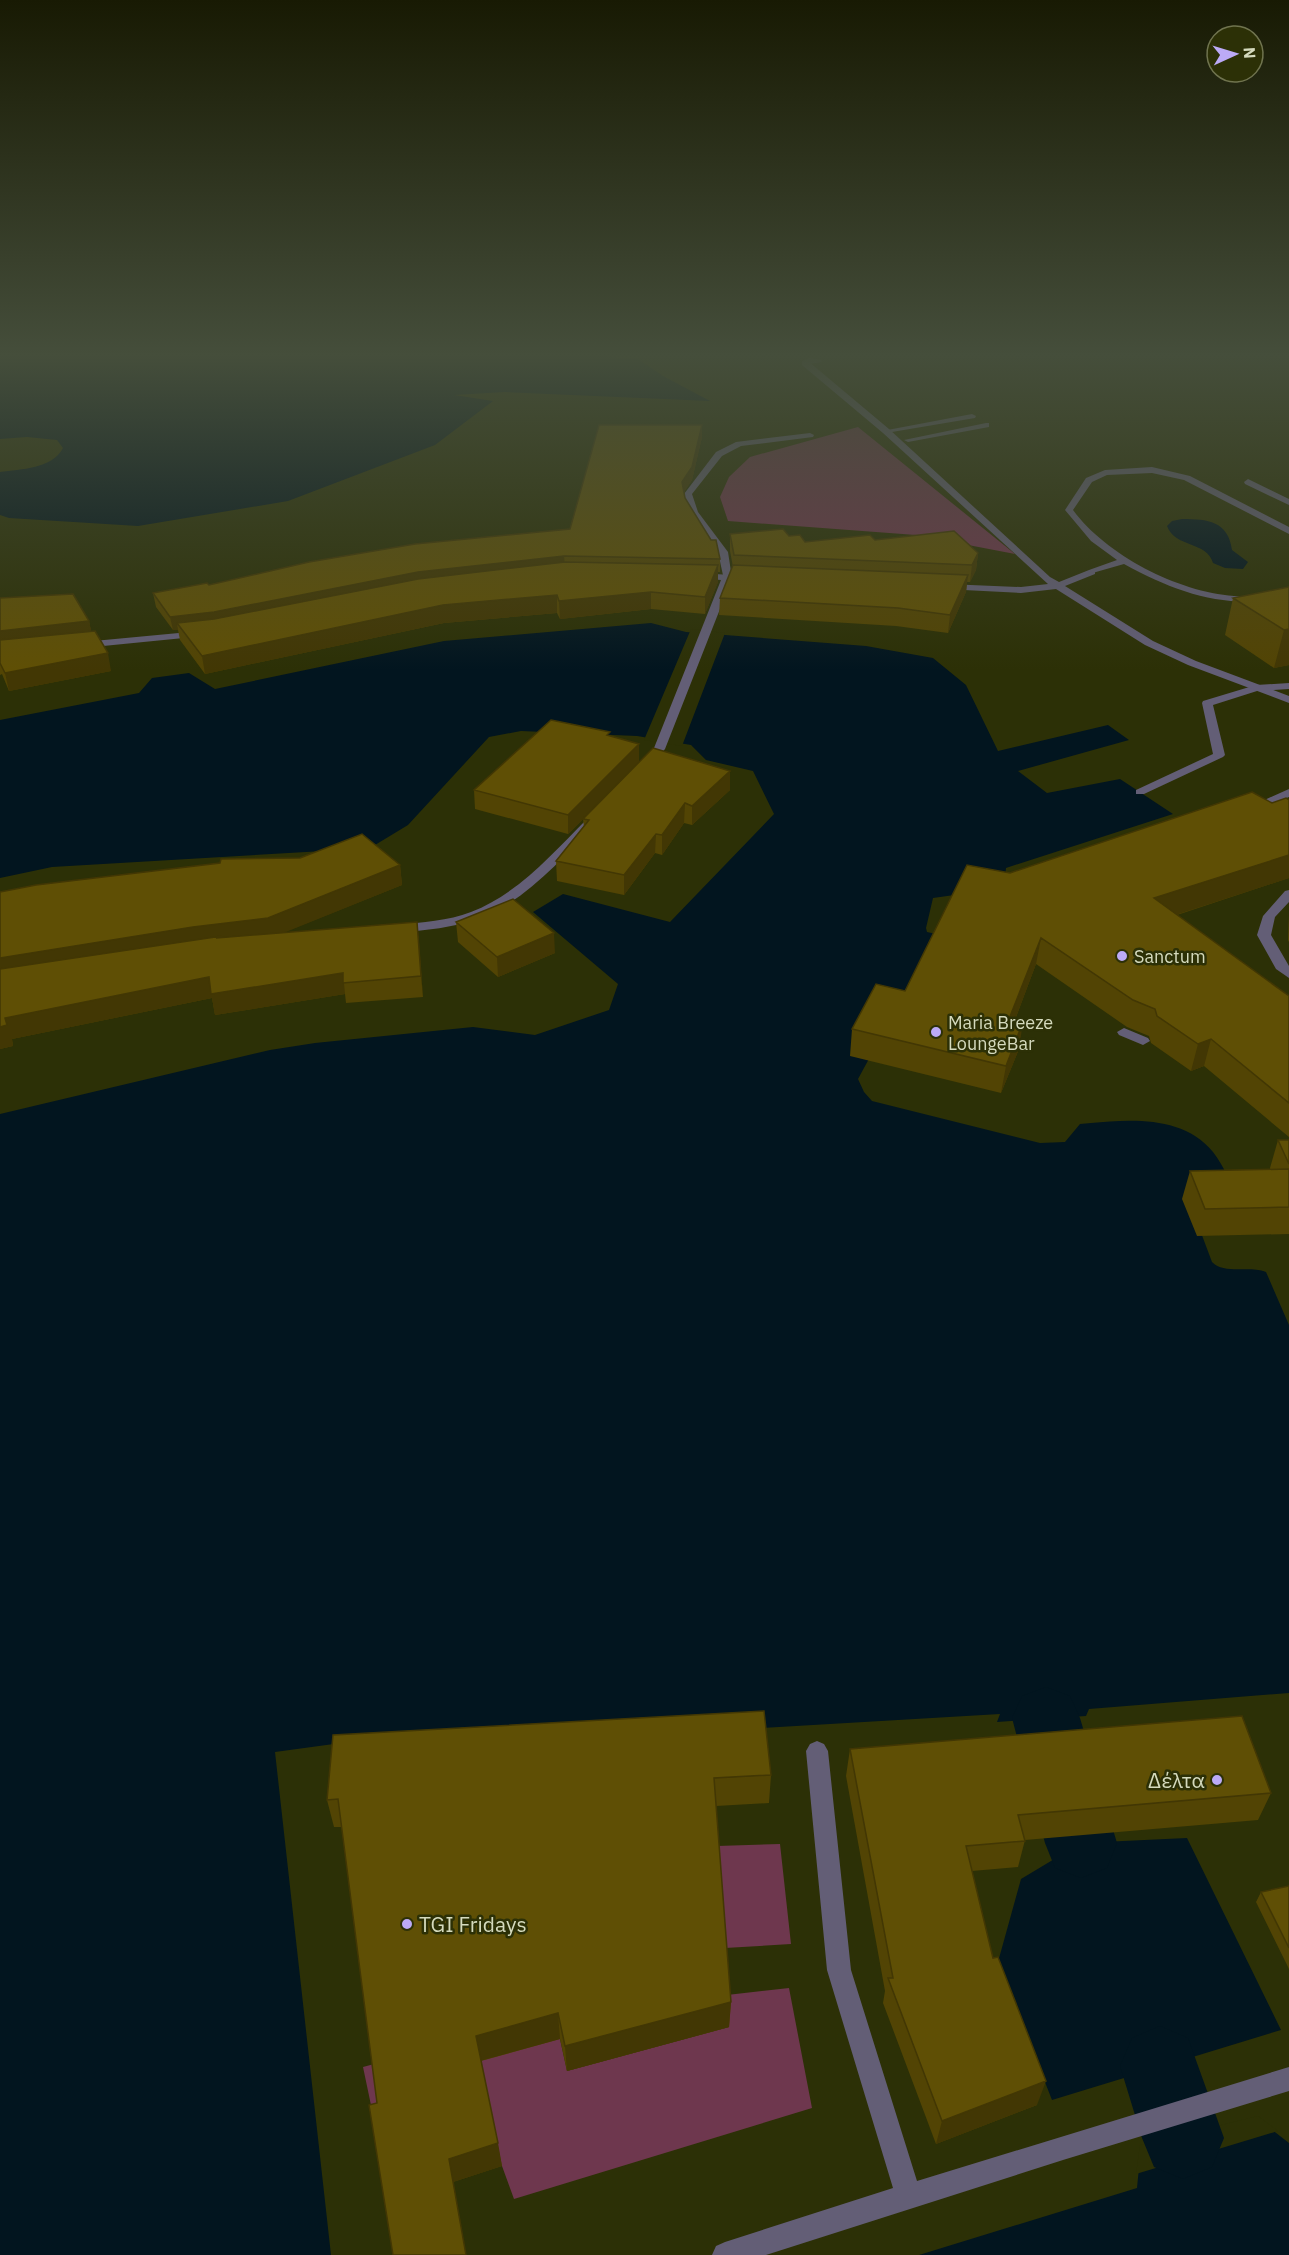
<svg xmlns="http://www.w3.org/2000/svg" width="1289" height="2255" viewBox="0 0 1289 2255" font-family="'IBM Plex Sans',sans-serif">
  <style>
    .green { fill: #6e374e }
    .water { fill: #02151f }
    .pier { fill: #2c3006 }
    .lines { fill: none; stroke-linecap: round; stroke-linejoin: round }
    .canal { fill: #02151f; fill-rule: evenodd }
    .service { fill: #635e76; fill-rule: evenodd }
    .minor { fill: #635e76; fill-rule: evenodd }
    .wall { fill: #524404 }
    .shaded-wall { fill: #423704 }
    .building { fill: #5f4f05; stroke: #423704; stroke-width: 1.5 }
    .poi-dot { fill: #bcaaf6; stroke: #2c3006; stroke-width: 2 }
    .labels { text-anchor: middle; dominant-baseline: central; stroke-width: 5; stroke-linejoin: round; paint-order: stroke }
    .poi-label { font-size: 18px; fill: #d5dabd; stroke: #2c3006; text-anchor: start }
    .near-poi-label { font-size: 21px; fill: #d5dabd; stroke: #2c3006; text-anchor: end }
  </style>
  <rect width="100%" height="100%" fill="#2c3006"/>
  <path class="green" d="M 858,427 L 1015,554 L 916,535 L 728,521 L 720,497 L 729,477 L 750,457 Z
    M 780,1844 L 791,1944 L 725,1948 L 717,1846 Z
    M 789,1988 L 812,2108 L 514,2199 L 502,2166 L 376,2129 L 363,2067 L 502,2029 L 560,2039 L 567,2071 L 729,2027 L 727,1995 Z"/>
  <path class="water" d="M 0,354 L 570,354 L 638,359 L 663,376 L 710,401 L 505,392 L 454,395 L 493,401 L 435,445 L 288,501 L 138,526 L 9,518 L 0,515 L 0,472 C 21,469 52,469 63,448 L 57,440 L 27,437 L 0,439 Z
    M 1182,519 C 1208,519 1228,521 1232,550 L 1248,562 L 1243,569 L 1225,568 L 1213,563 C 1207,541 1175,548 1167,526 L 1172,521 Z
    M 651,623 L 686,632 L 866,646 L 933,658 L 966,685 L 998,751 L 1108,725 L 1129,740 L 1018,771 L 1047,793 L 1120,779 L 1173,814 L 1006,868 L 1004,888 L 933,898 L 926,928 L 927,932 L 968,941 L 883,1033 L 858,1079 L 864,1092 L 872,1101 L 1040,1143 L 1065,1142 L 1080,1124 L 1091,1123 C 1132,1119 1184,1116 1213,1152 C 1224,1166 1232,1186 1240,1201 L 1197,1222 L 1212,1262 C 1225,1275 1249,1265 1266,1272 L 1289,1325 L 1289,1693 L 1089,1709 L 1086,1716 L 997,1722 L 1000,1714 L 340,1753 L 341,1743 L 275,1752 L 331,2255 L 0,2255 L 0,1114 L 270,1050 L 315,1043 L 473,1027 L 535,1035 L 609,1010 L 618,984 L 533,912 L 563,894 L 670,922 L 774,814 L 753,771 L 706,760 L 691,745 L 637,736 L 521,731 L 489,737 L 408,825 L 375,845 L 358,849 L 52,867 L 0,878 L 0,720 L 139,693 L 152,678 L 189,673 L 215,689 L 444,641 Z
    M 1187,1838 L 1281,2030 L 1052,2100 L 998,1962 L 1021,1879 L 1081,1843 Z
    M 1258,2119 L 1289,2143 L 1289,2255 L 919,2255 L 1137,2188 L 1141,2147 Z"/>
  <path class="pier" d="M 691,629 L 725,633 L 682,746 L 644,740 Z
    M 1258,2116 L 1278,2131 L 1136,2174 L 1140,2145 Z"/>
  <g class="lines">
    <path class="canal" d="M 1046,1687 L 1070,1696 L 1080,1718 L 1117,1843 L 1107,1868 L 1081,1878 L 1055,1868 L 1045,1843 L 1012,1718 L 1022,1696 Z
      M 1160,2026 L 1188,2038 L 1224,2138 L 1212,2167 L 1183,2179 L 1154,2167 L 1142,2138 L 1120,2066 L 1132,2038 Z"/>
    <path class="service" d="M 810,358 L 821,360 L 822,362 L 802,365 L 802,361 Z
      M 972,414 L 976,416 L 975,418 L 886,433 L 882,431 Z
      M 986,423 L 989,423 L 989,427 L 908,442 L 904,440 Z
      M 810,433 L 814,435 L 813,437 L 741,446 L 722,456 L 692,494 L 698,512 L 728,552 L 732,578 L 724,580 L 718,552 L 690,512 L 684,494 L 716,452 L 736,442 Z
      M 1152,467 L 1190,476 L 1289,527 L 1289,534 L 1184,480 L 1152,473 L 1107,475 L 1092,482 L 1073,510 C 1106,555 1178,592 1234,596 C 1252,598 1271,595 1289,591 L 1289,597 C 1227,610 1179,594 1124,564 L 1089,574 L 1089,570 L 1117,560 L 1091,541 L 1065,510 L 1086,478 L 1105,470 Z
      M 1248,479 L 1289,499 L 1289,505 L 1245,484 L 1244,482 Z
      M 1289,683 L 1289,689 L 1257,691 L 1213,705 L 1225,755 L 1223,757 L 1144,794 L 1136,794 L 1136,790 L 1213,754 L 1202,703 L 1203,701 L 1256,685 Z
      M 1289,789 L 1289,797 L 1274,803 L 1289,817 L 1289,827 L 1285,826 L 1260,802 Z
      M 1289,890 L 1289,902 L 1275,917 L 1271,935 L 1289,966 L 1289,978 L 1276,969 L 1257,935 L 1263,916 L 1285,891 Z
      M 1124,1028 L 1148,1038 L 1150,1041 L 1143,1045 L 1119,1035 L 1117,1032 Z
      M 817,1741 L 824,1744 L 828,1751 L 851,1970 L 917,2181 L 1289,2067 L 1289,2091 L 1063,2160 L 766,2255 L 712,2255 L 716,2246 L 725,2242 L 893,2188 L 827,1970 L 806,1751 L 810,1744 Z"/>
    <path class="minor" d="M 802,361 L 808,361 L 889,429 L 1050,577 L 1059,582 L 1089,570 L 1095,570 L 1095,574 L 1065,586 L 1153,641 L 1196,661 L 1289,696 L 1289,703 L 1188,665 L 1145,645 L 1056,589 L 1021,593 L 944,589 L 944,585 L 947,584 L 1021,587 L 1048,584 L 883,433 L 802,365 Z
      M 699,573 L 747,576 L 752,579 L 747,582 L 731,581 L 665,749 L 649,768 L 641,768 L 639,766 L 654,748 L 721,580 L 696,578 L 696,574 Z
      M 200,631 L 205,634 L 204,636 L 83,648 L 78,645 L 83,642 Z
      M 591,818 L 595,819 L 595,825 C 561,859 527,900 480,918 C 454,928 425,930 398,933 L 391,929 L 398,925 C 422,922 448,921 471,912 C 518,894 552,854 587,819 Z"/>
  </g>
  <path class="wall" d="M 702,437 L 692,480 L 684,492 L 685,498 L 720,559 L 720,572 L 718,572 L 718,582 L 705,614 L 651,609 L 560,619 L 557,613 L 444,623 L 205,674 L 180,640 L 178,630 L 173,630 L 156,607 L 153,593 L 570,529 Z
    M 730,534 L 789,536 L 805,542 L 875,540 L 978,553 L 976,570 L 970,582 L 967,582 L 966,592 L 948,633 L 896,626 L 719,615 L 720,598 L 733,567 L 730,551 Z
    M 1289,587 L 1289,665 L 1274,668 L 1225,635 L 1233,598 Z
    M 0,598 L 89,621 L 91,631 L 111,671 L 9,691 L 2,674 L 0,675 Z
    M 610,736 L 639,744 L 639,762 L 730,790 L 692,825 L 684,823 L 662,855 L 655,853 L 624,895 L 557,881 L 556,861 L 584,827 L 583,819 L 568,834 L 475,809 L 474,790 Z
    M 300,858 L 400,865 L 402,885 L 282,933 L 417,922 L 423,997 L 346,1003 L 345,994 L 215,1015 L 212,998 L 12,1039 L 13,1046 L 0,1049 L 0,892 Z
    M 1010,873 L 1289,878 L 1177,915 L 1289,996 L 1289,1137 L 1204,1066 L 1191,1071 L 1151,1043 L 1149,1036 L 1127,1027 L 1036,964 L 1015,1020 L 1019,1049 L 1001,1093 L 850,1056 L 852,1029 L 905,991 Z
    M 1289,914 L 1289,942 L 1288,940 Z
    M 456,922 L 555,953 L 498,977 L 458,942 Z
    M 1278,1140 L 1289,1140 L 1289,1234 L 1197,1236 L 1182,1199 L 1190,1171 L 1270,1169 L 1270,1168 Z
    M 850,1749 L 1271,1793 L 1258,1820 L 1025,1840 L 1018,1867 L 972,1871 L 993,1958 L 1037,2105 L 936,2144 L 883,2003 L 885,1991 L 846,1776 Z
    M 771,1775 L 769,1803 L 716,1806 L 731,2002 L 729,2027 L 567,2071 L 560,2039 L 481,2061 L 502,2166 L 453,2182 L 341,1827 L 334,1827 L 327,1800 Z
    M 1289,1886 L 1289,1969 L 1256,1902 L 1261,1892 Z"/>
  <path class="shaded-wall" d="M 702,425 L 702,437 L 692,480 L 682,495 L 682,482 Z
    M 978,553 L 976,570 L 970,582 L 972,565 Z
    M 564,556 L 565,569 L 182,629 L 177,623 L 178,630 L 173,630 L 170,617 L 418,572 Z
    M 718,565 L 718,582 L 705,614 L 705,597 Z
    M 968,575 L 966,592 L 948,633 L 950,615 Z
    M 651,592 L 651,609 L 560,619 L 559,601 Z
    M 557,595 L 557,613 L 444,623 L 205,674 L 202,656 L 443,605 Z
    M 89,621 L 93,639 L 0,649 L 0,631 Z
    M 1289,629 L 1289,665 L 1274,668 L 1284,630 Z
    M 108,653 L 111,671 L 9,691 L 5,673 Z
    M 639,744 L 639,763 L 568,834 L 568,815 Z
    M 730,771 L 730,790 L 692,825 L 692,806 Z
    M 685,803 L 684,823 L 662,855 L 662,835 Z
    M 656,834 L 655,853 L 624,895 L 624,875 Z
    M 1289,855 L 1289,878 L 1148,924 L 1154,898 Z
    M 400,865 L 402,885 L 271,938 L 0,980 L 0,958 Z
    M 417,922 L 419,942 L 423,997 L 421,976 Z
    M 554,933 L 555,953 L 498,977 L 497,957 Z
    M 1041,938 L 1036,964 L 1005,1046 L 1009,1019 Z
    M 343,973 L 345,994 L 215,1015 L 212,998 L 12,1039 L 13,1046 L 0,1049 L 0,1027 L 5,1018 L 209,977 Z
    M 1023,1022 L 1019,1049 L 1001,1093 L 1006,1066 Z
    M 1211,1039 L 1204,1066 L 1191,1071 L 1198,1044 Z
    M 731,2002 L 729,2027 L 567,2071 L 565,2046 Z
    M 558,2013 L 560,2039 L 480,2061 L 476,2036 Z
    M 1046,2081 L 1037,2105 L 936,2144 L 942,2121 Z
    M 498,2143 L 502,2166 L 453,2182 L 449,2159 Z"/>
  <path class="building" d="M 599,425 L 702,425 L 692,467 L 682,482 L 685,498 L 711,540 L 716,540 L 720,559 L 564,556 L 418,572 L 214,612 L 170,617 L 153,593 L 207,583 L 209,585 L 309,562 L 415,544 L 570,529 Z
    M 783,529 L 789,536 L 800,535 L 805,542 L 870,535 L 875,540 L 954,531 L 978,553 L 972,565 L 734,555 L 730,534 Z
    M 565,562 L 718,565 L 705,597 L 651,592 L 559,601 L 557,595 L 443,605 L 202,656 L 177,623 L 214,619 L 418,579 Z
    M 733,565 L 968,575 L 950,615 L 898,608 L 720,598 Z
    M 1289,587 L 1289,629 L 1284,630 L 1233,598 Z
    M 73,594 L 89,621 L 0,631 L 0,598 Z
    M 95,631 L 108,653 L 5,673 L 0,663 L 0,640 Z
    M 551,720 L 610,732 L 607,735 L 639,744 L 568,815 L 474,790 Z
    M 653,748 L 730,771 L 692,806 L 685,803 L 662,835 L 656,834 L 624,875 L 556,861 L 589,820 L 583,819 Z
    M 1252,792 L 1272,803 L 1286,798 L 1289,800 L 1289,855 L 1154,898 L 1289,996 L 1289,1103 L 1211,1039 L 1198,1044 L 1157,1016 L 1155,1009 L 1133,1000 L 1041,938 L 1009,1019 L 1023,1022 L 1006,1066 L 852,1029 L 876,984 L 905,991 L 967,865 L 1010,873 Z
    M 362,834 L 400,865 L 268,918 L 193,927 L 0,958 L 0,892 L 36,885 L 220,863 L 221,859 L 300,858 Z
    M 513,899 L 554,933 L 497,957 L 456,922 Z
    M 417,922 L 421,976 L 343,983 L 343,973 L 211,994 L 209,977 L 5,1018 L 7,1025 L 0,1027 L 0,969 L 222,936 L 216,938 Z
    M 1278,1140 L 1289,1140 L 1289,1164 Z
    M 1289,1169 L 1289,1207 L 1205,1209 L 1190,1171 Z
    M 764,1711 L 771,1775 L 714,1778 L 731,2002 L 565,2046 L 558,2013 L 476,2036 L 498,2143 L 449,2159 L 466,2255 L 393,2255 L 369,2105 L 377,2103 L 338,1799 L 327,1800 L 333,1735 Z
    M 1242,1716 L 1271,1793 L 1018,1815 L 1025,1841 L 966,1846 L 993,1958 L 998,1957 L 1046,2081 L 942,2121 L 888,1978 L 893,1978 L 850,1749 Z
    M 1289,1886 L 1289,1948 L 1261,1892 Z"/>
  <linearGradient id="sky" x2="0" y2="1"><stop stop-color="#181a03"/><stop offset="0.53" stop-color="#454e3b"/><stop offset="1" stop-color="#454e3b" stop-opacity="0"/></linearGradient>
  <rect width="1289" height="670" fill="url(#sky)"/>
  <g class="poi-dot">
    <circle cx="1122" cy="956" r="6"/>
    <circle cx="936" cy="1032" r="6"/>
    <circle cx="1217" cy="1780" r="6"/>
    <circle cx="407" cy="1924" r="6"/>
  </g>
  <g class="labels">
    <g class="poi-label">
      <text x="1134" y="956">Sanctum</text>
      <text x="948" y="1022">Maria Breeze<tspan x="948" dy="21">LoungeBar</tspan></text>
    </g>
    <g class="near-poi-label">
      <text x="1205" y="1780">Δέλτα</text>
      <text x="419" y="1924" text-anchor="start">TGI Fridays</text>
    </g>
  </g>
  <g transform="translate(1235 54) rotate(86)"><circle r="28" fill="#2c3006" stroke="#70744f" stroke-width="1.5"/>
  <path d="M0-4.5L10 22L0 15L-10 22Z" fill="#bcaaf6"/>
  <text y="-9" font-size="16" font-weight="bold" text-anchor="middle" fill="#d5dabd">N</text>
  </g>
</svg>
